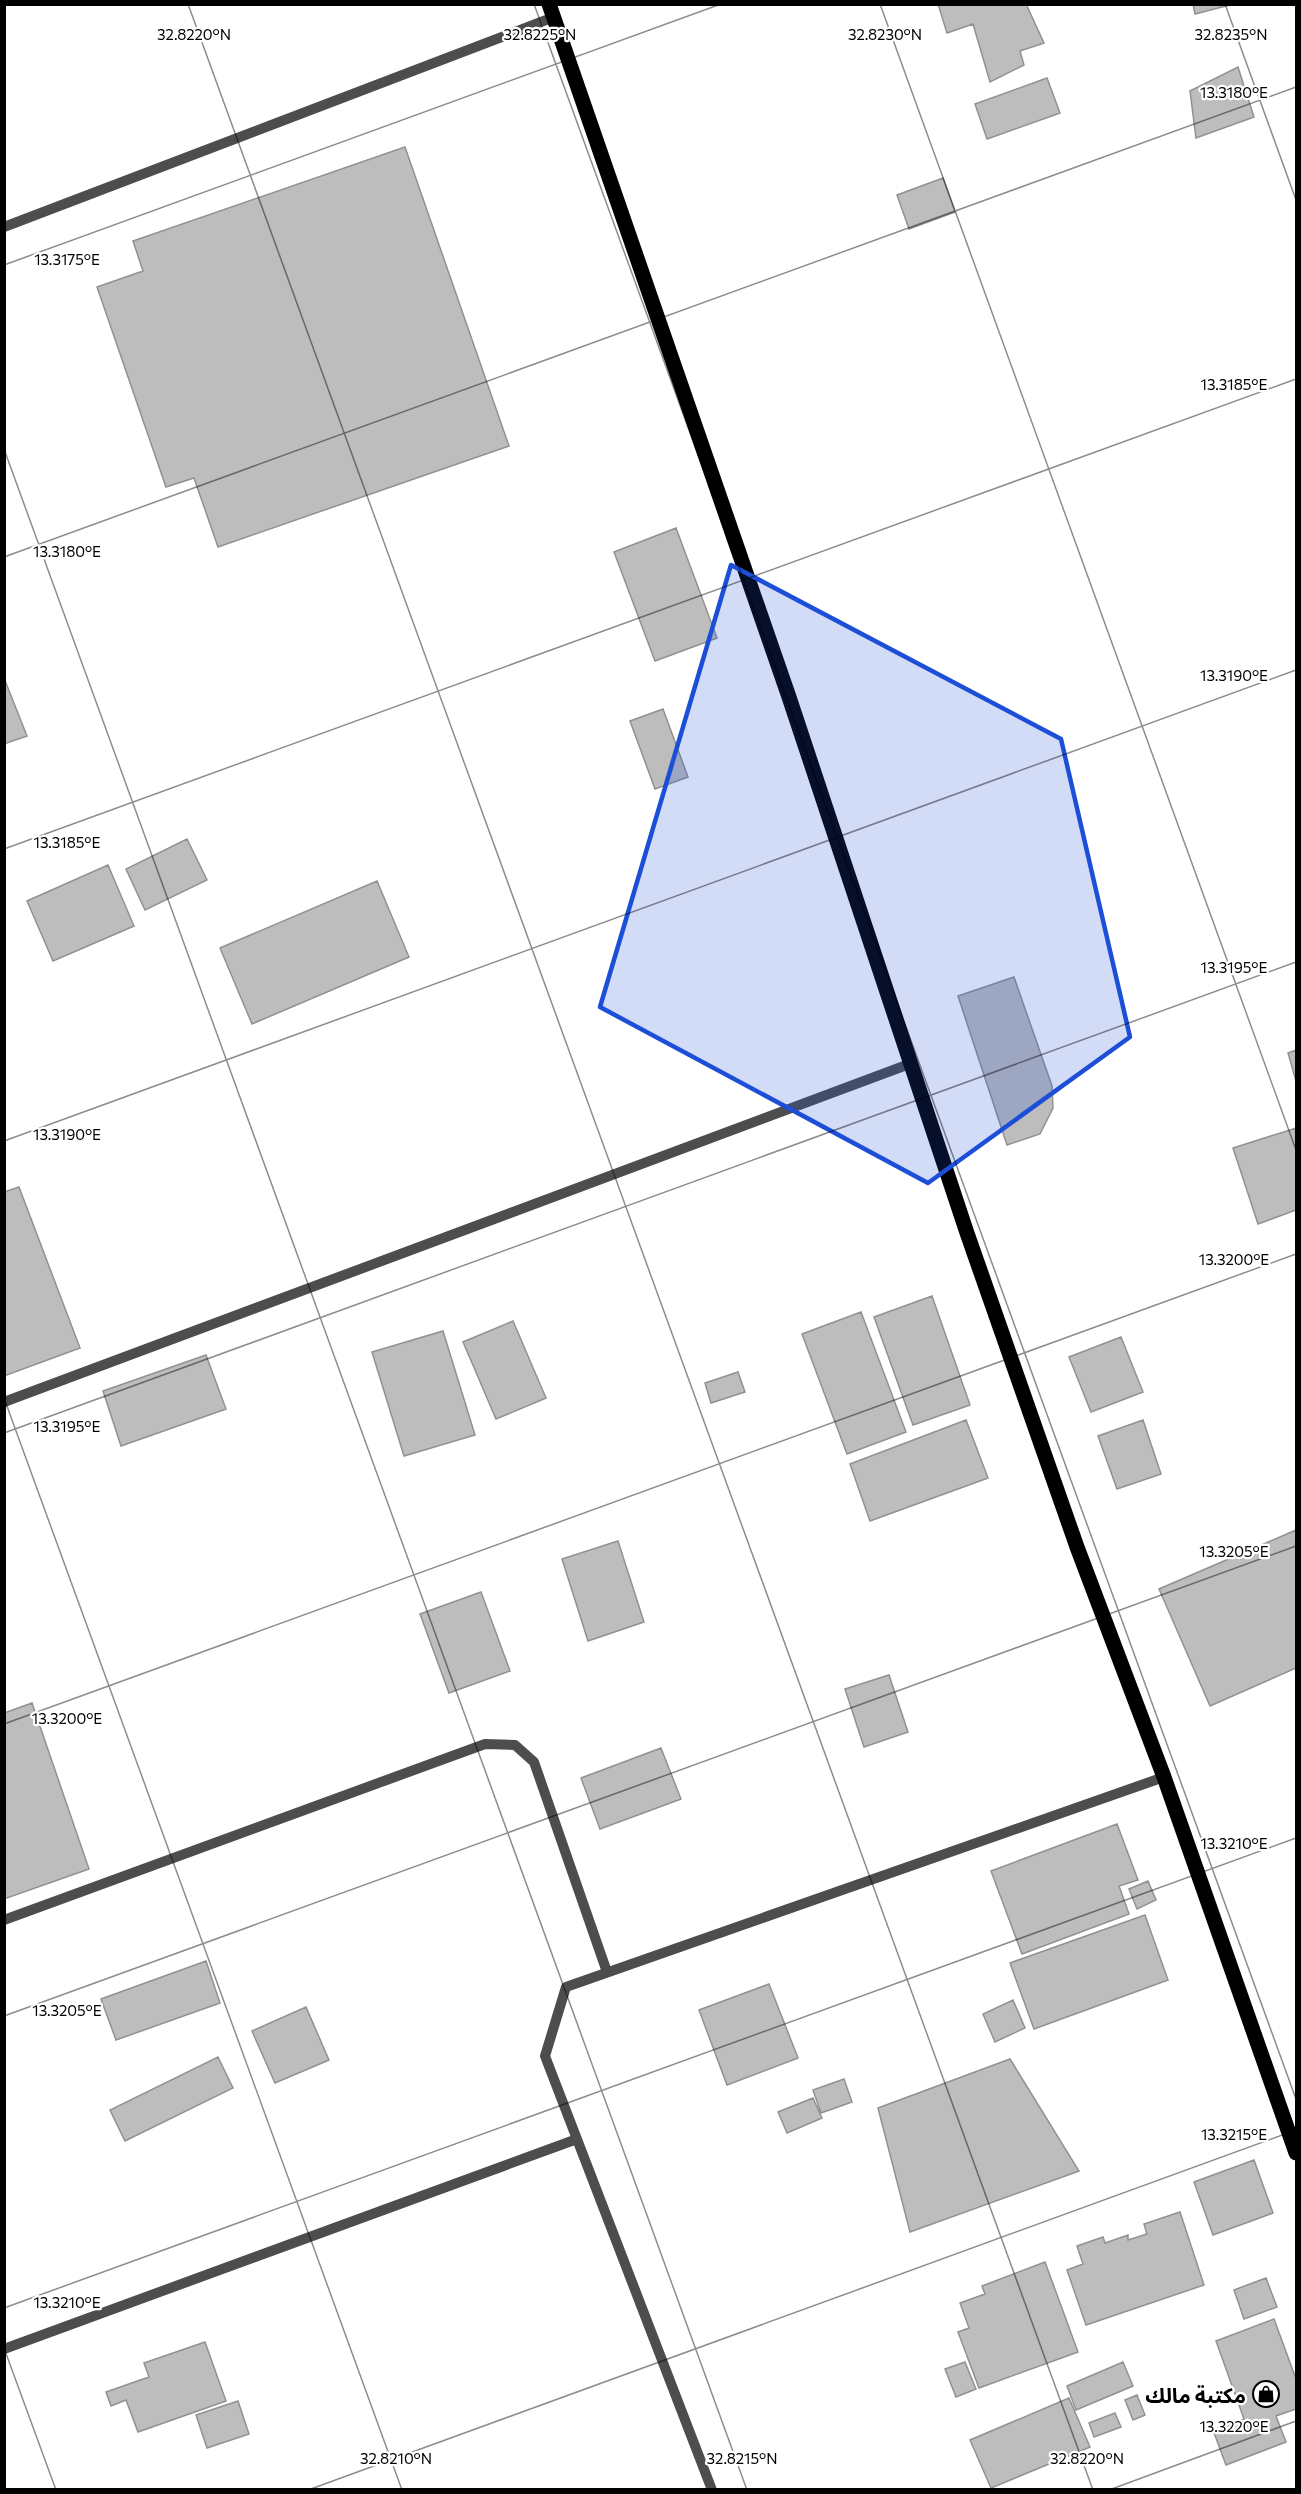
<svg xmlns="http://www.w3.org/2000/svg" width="1301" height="2494" viewBox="0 0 1301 2494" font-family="Commissioner,'Noto Sans Arabic',sans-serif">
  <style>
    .building { fill: #bdbdbd; stroke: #919191; stroke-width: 1.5 }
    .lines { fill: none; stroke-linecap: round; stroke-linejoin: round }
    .minor { stroke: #4d4d4d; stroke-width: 10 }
    .major { stroke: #000; stroke-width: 15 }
    .marked { fill: #1d4ed8; fill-opacity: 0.2; stroke: #1d4ed8; stroke-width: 4.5; stroke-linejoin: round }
    .ticks { fill: none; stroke: #000; stroke-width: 1.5; stroke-opacity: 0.45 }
    .labels { text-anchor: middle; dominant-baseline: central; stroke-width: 4.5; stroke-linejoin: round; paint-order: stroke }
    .poi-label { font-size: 21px; font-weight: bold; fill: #000; stroke: #fff; text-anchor: end }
    .ticks-label { font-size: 15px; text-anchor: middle; fill: #000; stroke: #fff; stroke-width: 4.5; stroke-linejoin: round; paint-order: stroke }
  </style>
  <rect width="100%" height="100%" fill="#fff"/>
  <path class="building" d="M 938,4 L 1026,4 L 1044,43 L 1020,51 L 1024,65 L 990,82 L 973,24 L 947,33 Z
    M 1193,4 L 1230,4 L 1230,5 L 1195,14 Z
    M 1238,67 L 1254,117 L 1196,138 L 1190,91 Z
    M 1047,78 L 1060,113 L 987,139 L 975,104 Z
    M 405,147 L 509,446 L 218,547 L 194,478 L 166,487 L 97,287 L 143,271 L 133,241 Z
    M 943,178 L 955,212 L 909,229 L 897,195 Z
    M 676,528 L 717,638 L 655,661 L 614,552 Z
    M 4,678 L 27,736 L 4,744 Z
    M 663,709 L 688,777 L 655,789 L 630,721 Z
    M 187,839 L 207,880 L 145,910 L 126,869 Z
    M 108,865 L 134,926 L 53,961 L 27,901 Z
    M 377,881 L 409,957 L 252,1024 L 220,948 Z
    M 1014,977 L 1052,1086 L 1053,1108 L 1040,1134 L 1007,1145 L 958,996 Z
    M 1296,1050 L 1296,1081 L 1288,1053 Z
    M 1296,1128 L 1296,1210 L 1258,1224 L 1233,1148 Z
    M 19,1187 L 80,1348 L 4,1376 L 4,1192 Z
    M 932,1296 L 970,1405 L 913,1425 L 874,1317 Z
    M 861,1312 L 906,1432 L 847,1454 L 802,1334 Z
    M 513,1321 L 546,1398 L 496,1419 L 463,1342 Z
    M 443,1331 L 475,1435 L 404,1456 L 372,1352 Z
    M 1121,1337 L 1143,1392 L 1091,1412 L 1069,1357 Z
    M 206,1355 L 226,1409 L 121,1446 L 103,1391 Z
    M 738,1372 L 745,1392 L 711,1403 L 705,1383 Z
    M 966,1420 L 988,1478 L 870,1521 L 850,1464 Z
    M 1143,1420 L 1161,1474 L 1117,1489 L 1098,1436 Z
    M 1296,1530 L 1296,1668 L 1210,1706 L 1159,1589 Z
    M 618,1541 L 644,1622 L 588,1641 L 562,1559 Z
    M 481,1592 L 510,1671 L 449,1693 L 420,1614 Z
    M 889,1675 L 908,1732 L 864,1747 L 845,1689 Z
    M 32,1703 L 89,1869 L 4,1899 L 4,1713 Z
    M 661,1748 L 681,1799 L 600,1829 L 581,1778 Z
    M 1117,1824 L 1138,1880 L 1119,1886 L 1129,1914 L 1022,1954 L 991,1871 Z
    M 1148,1881 L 1156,1900 L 1137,1909 L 1129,1889 Z
    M 1145,1915 L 1168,1980 L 1034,2029 L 1010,1963 Z
    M 206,1961 L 220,2003 L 116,2040 L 101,1999 Z
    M 769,1984 L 798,2058 L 727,2085 L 699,2010 Z
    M 1013,2000 L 1025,2028 L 995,2042 L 983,2014 Z
    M 306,2007 L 329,2060 L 275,2083 L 252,2031 Z
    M 218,2057 L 233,2088 L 125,2141 L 110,2110 Z
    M 1010,2059 L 1079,2171 L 910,2232 L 878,2108 Z
    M 844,2079 L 852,2102 L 821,2113 L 813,2090 Z
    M 813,2098 L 822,2118 L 787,2133 L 778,2112 Z
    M 1254,2160 L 1273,2213 L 1213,2235 L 1194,2182 Z
    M 1180,2212 L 1204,2285 L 1086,2325 L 1067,2270 L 1083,2264 L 1077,2246 L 1103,2237 L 1105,2243 L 1128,2235 L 1128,2240 L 1147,2234 L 1144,2224 Z
    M 1045,2262 L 1078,2352 L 979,2388 L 958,2332 L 969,2328 L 960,2303 L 985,2294 L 982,2286 Z
    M 1266,2278 L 1277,2307 L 1244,2319 L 1234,2290 Z
    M 1274,2319 L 1296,2379 L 1296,2409 L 1276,2416 L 1286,2442 L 1226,2465 L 1213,2430 L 1244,2419 L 1216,2341 Z
    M 205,2342 L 226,2401 L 138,2432 L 126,2400 L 111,2406 L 106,2392 L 149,2377 L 144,2363 Z
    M 965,2362 L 976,2389 L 956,2397 L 945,2369 Z
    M 1123,2362 L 1133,2386 L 1076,2410 L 1067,2386 Z
    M 1137,2395 L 1145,2415 L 1133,2420 L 1125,2400 Z
    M 1069,2398 L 1090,2447 L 991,2488 L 970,2440 Z
    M 238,2401 L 249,2434 L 207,2448 L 196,2415 Z
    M 1115,2413 L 1121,2427 L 1094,2437 L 1089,2423 Z"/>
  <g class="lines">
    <path class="minor" d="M 4,227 L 554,17
      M 4,1402 L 912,1063
      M 4,1920 L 485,1744 L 515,1745 L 534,1762 L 607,1972
      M 4,2349 L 577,2139
      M 712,2490 L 545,2056 L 566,1987 L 1164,1777"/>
    <path class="major" d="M 549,4 L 789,697 L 967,1233 L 1077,1547 L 1164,1777 L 1296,2153"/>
  </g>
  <path class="marked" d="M 731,565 L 1061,739 L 1130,1037 L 928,1183 L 600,1007 Z"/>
  <path class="ticks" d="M 188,4 L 1093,2490M 534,4 L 1296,2099M 880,4 L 1296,1150M 1225,4 L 1296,200M 4,265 L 721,4M 4,449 L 747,2490M 4,557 L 1296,87M 4,849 L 1296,379M 4,1141 L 1296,670M 4,1398 L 402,2490M 4,1433 L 1296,962M 4,1724 L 1296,1254M 4,2016 L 1296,1546M 4,2308 L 1296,1838M 4,2348 L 56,2490M 308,2490 L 1296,2130M 1109,2490 L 1296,2421"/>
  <defs>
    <symbol id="shop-ring" viewBox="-11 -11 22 22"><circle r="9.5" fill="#fff" stroke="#000" stroke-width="1.5"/><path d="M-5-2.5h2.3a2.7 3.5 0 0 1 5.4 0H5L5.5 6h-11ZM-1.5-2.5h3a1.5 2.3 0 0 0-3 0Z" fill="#000"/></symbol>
  </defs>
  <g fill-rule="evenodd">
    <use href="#shop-ring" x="1251" y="2379" width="30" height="30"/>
  </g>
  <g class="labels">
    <g class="poi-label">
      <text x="1246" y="2394">مكتبة مالك</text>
    </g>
  </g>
  <g class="ticks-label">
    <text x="194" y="40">32.8220°N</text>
    <text x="540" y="40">32.8225°N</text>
    <text x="885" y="40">32.8230°N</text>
    <text x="1231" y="40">32.8235°N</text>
    <text x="1234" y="98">13.3180°E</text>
    <text x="67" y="265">13.3175°E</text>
    <text x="1234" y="390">13.3185°E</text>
    <text x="67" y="557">13.3180°E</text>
    <text x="1234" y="681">13.3190°E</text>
    <text x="67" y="848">13.3185°E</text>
    <text x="1234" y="973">13.3195°E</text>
    <text x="67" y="1140">13.3190°E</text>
    <text x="1234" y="1265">13.3200°E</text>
    <text x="67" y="1432">13.3195°E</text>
    <text x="1234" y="1557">13.3205°E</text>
    <text x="67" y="1724">13.3200°E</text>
    <text x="1234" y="1849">13.3210°E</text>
    <text x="67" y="2016">13.3205°E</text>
    <text x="1234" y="2140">13.3215°E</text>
    <text x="67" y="2308">13.3210°E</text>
    <text x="1234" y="2432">13.3220°E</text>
    <text x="396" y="2464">32.8210°N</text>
    <text x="742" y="2464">32.8215°N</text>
    <text x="1087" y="2464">32.8220°N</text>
  </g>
  <rect width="1301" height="2494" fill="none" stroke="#000000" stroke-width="12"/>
</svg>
